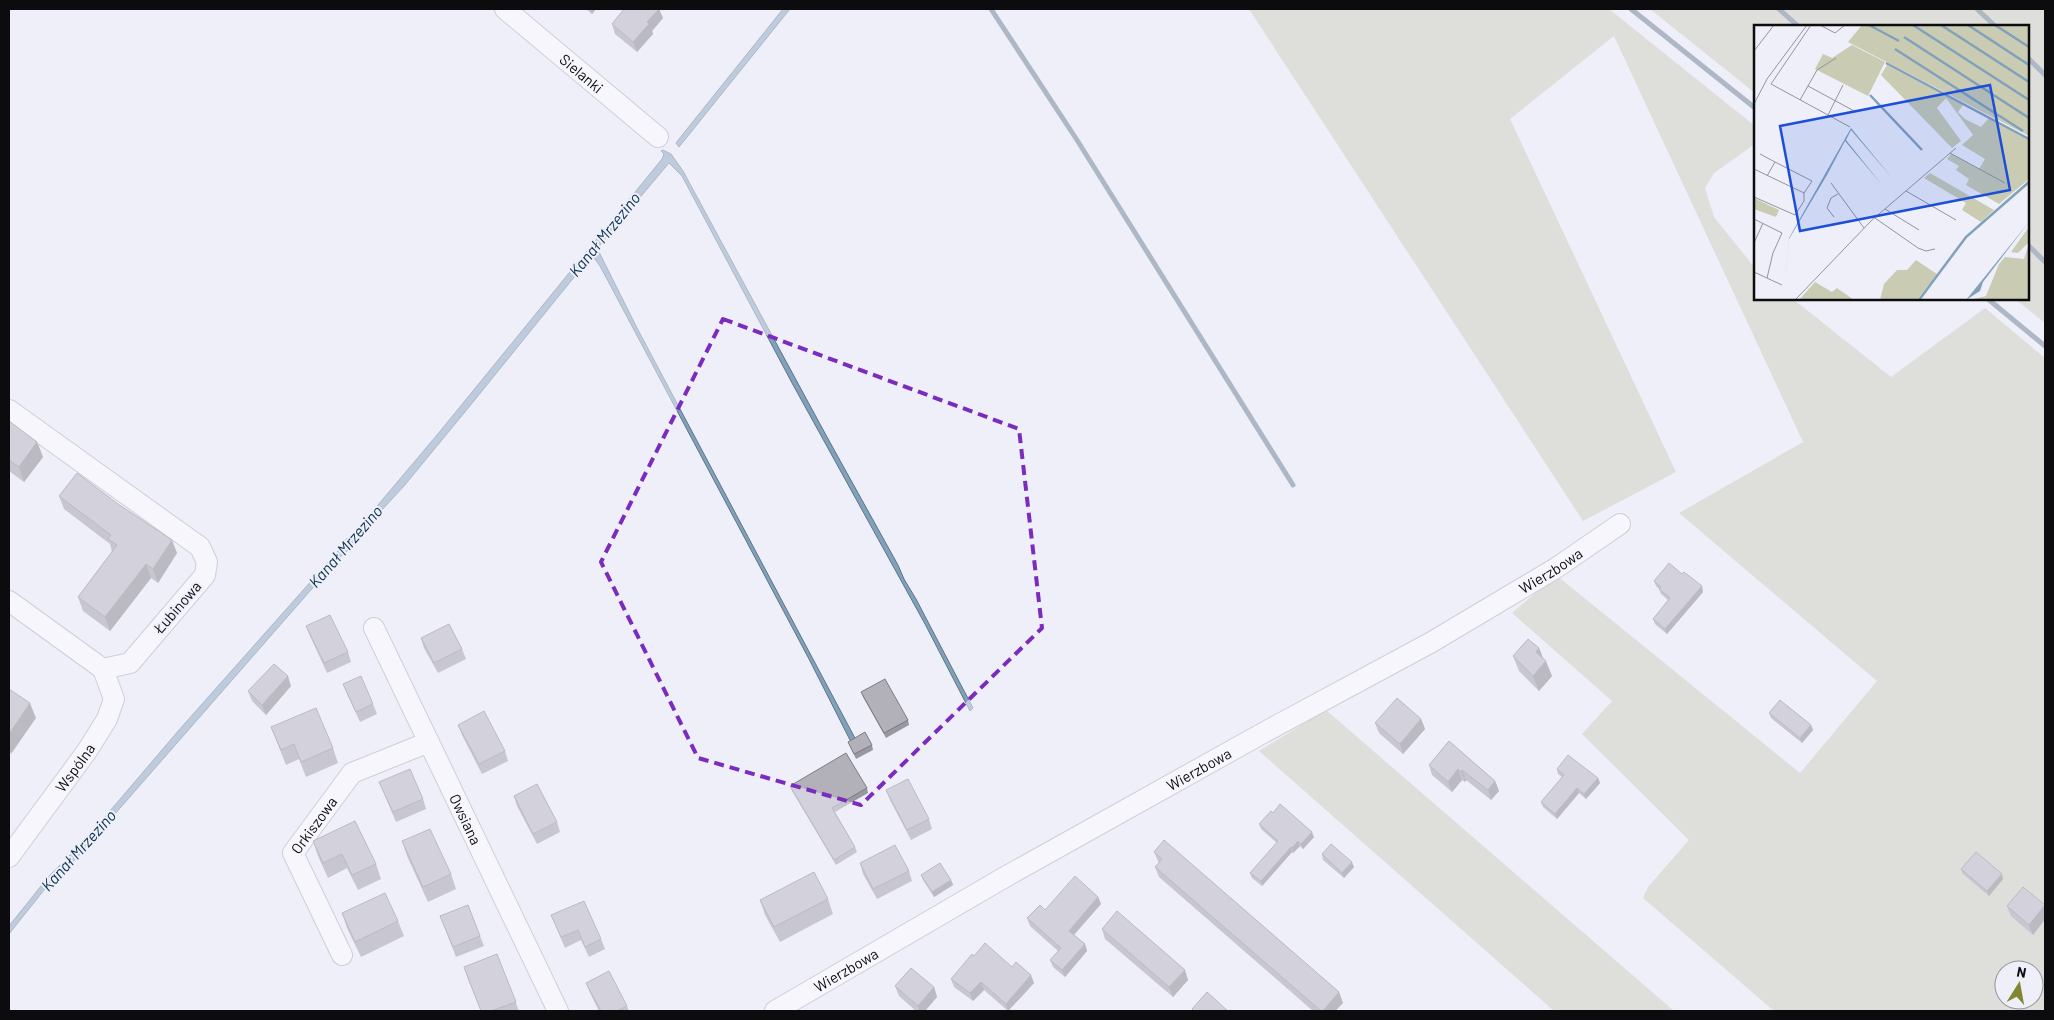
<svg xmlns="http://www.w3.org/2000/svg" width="2054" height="1020" viewBox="0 0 2054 1020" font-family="Barlow,sans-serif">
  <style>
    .green { fill: #c9ccb3; fill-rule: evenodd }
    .water { fill: #81a1bb; stroke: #5e7487 }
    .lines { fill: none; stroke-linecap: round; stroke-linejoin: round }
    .stream { stroke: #5e7487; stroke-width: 5 }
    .street-casing { stroke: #a6a8b1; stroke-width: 22 }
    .street { stroke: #fff; stroke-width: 20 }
    .wall { fill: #99979f }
    .shaded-wall { fill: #7d7b82 }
    .building { fill: #b2b0b9; stroke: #7d7b82 }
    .marked { fill: none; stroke: #7b2cbf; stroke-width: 4; stroke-dasharray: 10 6; stroke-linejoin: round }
    .labels { text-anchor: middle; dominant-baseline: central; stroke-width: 4; stroke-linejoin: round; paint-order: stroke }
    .street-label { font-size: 15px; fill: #0c0c0f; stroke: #eeeff9 }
    .water-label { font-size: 16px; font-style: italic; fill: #07304b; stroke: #eeeff9 }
    .inset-river { fill: none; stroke: #81a1bb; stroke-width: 2.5 }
    .inset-road { fill: none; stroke: #94949b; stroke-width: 1 }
    .view { fill: #1d4ed8; fill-opacity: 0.15; stroke: #1d4ed8; stroke-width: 2.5 }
    .inset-edge { fill: none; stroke: #0c0c0f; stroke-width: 2.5 }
  </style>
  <rect width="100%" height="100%" fill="#eeeff9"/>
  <path class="green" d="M 1249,9 L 1609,9 L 1755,126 L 1755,144 L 1714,173 L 1705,188 L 1714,217 L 1755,268 L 1755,299 L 1793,299 L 1891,377 L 1985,308 L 2045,358 L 2045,1011 L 1774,1011 L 1643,898 L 1648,887 L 1689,840 L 1582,734 L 1612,701 L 1512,613 L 1556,575 L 1800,773 L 1877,681 L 1679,513 L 1803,442 L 1614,36 L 1510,119 L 1676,472 L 1583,521 ZM 2004,970 L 2034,970 L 2034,1000 L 2004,1000 Z
    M 1650,9 L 2045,9 L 2045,323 L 2015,299 L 2028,299 L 2028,26 L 1755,26 L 1755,93 Z
    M 1326,710 L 1674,1011 L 1554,1011 L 1259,751 Z"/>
  <path class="water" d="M 783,9 L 790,9 L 679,147 L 676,143 L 679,139 Z
    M 663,150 L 671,154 L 683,171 L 827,437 L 898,565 L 904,579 L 916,599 L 973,708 L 970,711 L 925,624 L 792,383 L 682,176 L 669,163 L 600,245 L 598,250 L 637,328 L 856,740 L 851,742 L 809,659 L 600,266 L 592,255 L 469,407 L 404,486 L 356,538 L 353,546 L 338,559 L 72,863 L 48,885 L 9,934 L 9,926 L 49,876 L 86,839 L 179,730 L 345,543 L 346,539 L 351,537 L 437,435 L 662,159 L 664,154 L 661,151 Z"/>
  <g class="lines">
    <path class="stream" d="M 991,9 L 1077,140 L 1293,485
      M 1631,9 L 1755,108
      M 1779,9 L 1798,26
      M 1977,9 L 1995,26
      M 2028,58 L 2045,75
      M 2028,245 L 2045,262
      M 1988,299 L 2045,346"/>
    <defs>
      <g id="street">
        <path id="s1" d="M 505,9 L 658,137"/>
        <path d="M 9,410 L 200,547 L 207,562 L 205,575 L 130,663 L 103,669 L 9,601"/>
        <path id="s2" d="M 374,628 L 558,1011"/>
        <path id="s3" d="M 9,857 L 87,751 L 107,719 L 114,699 L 103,669"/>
        <path id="s4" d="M 342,955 L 293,853 L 352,773 L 429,742"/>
        <path id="s5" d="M 775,1011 L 1005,877 L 1263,733 L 1430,643 L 1556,568 L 1620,524"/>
      </g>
    </defs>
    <use href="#street" class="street-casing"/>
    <use href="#street" class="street"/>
  </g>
  <path class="wall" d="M 586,9 L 596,9 L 592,14 Z
    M 659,9 L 663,18 L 652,31 L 653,34 L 637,52 L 615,34 L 612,24 Z
    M 9,421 L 37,442 L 43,457 L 24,482 L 9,471 Z
    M 59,496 L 177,553 L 158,583 L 151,578 L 110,631 L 83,611 L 78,597 L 112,552 L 110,544 L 64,509 Z
    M 1654,581 L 1703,592 L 1667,634 L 1655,624 L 1653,619 L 1668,600 L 1661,594 L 1659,589 L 1656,586 Z
    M 306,626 L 348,652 L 351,662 L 327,673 L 310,636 Z
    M 421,638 L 462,649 L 466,659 L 438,673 L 424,648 Z
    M 1539,648 L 1543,658 L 1552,676 L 1539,691 L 1519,671 L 1513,656 Z
    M 343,684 L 373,704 L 377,714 L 360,722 L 347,694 Z
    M 291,686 L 266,715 L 252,701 L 248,691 Z
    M 861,692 L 908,720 L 909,725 L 886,738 L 863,697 Z
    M 1769,713 L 1811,725 L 1813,730 L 1802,743 L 1771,718 Z
    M 1421,719 L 1425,729 L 1403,754 L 1379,733 L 1375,723 Z
    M 458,725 L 505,751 L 508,761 L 482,774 L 462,735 Z
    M 271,727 L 333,748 L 338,763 L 306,777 L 299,759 L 286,765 Z
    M 1449,741 L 1495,781 L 1499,791 L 1491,800 L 1466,780 L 1465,782 L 1462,780 L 1452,792 L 1432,775 L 1429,765 Z
    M 848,742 L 872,745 L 873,750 L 856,759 Z
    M 1557,769 L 1598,778 L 1600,783 L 1586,799 L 1579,793 L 1557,819 L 1543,807 L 1541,802 L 1562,777 L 1558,774 Z
    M 379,782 L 423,799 L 426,809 L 396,822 Z
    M 790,786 L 867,788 L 868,793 L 835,812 L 855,847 L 857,852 L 836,865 L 792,791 Z
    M 886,790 L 929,819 L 932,829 L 911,840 L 890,800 Z
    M 514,796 L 557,822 L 560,832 L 537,844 L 517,806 Z
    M 1259,824 L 1314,837 L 1303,849 L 1300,846 L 1293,853 L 1292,852 L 1262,886 L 1252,878 L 1250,873 L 1277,843 L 1261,829 Z
    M 313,841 L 376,864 L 381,879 L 358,890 L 347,868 L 328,878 L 318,856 Z
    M 402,841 L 451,874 L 456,889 L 428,902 L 407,856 Z
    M 1154,852 L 1339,992 L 1343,1003 L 1335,1011 L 1313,1011 L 1159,877 L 1155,867 L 1159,863 Z
    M 1322,854 L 1354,867 L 1344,878 L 1323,860 Z
    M 860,863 L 909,871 L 912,881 L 877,899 L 863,874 Z
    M 1961,869 L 2003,879 L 1989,896 L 1963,874 Z
    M 921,875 L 951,880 L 953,885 L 934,897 L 923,880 Z
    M 1098,897 L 1101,904 L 1074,935 L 1085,944 L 1087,951 L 1065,977 L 1053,967 L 1050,960 L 1058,951 L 1030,926 L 1027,918 L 1045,910 Z
    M 828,899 L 833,914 L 780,942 L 765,915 L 760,900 Z
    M 468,905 L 484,946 L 456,957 L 440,916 Z
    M 2045,905 L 2045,919 L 2033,935 L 2011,916 L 2007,906 Z
    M 342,913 L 398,921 L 404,936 L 361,957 L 347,928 Z
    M 551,915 L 601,939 L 605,949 L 589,957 L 581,940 L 565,948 Z
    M 1102,929 L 1188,980 L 1173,997 L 1105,939 Z
    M 497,954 L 519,1011 L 481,1011 L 469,982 L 464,967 Z
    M 974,956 L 1012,967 L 1034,983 L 1008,1011 L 984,990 L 973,1001 L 954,987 L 951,979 Z
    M 586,983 L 627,1006 L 629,1011 L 599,1011 L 590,993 Z
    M 895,986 L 934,987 L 937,997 L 925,1011 L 916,1011 L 899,996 Z"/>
  <path class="shaded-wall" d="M 590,9 L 596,9 L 592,14 Z
    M 659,9 L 663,18 L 652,31 L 653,34 L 637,52 L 633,42 L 647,22 Z
    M 37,442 L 43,457 L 24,482 L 19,467 Z
    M 172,540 L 177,553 L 158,583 L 153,569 Z
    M 146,564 L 151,578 L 110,631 L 105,617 Z
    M 1702,586 L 1703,592 L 1667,634 L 1665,629 Z
    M 1539,648 L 1545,663 L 1546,661 L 1552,676 L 1539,691 L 1533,676 L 1536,652 Z
    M 288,676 L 291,686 L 266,715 L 262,705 Z
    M 30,703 L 36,718 L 11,754 L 9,749 L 9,734 Z
    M 1421,719 L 1425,729 L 1403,754 L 1400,744 Z
    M 1811,725 L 1813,730 L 1802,743 L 1800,738 Z
    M 1458,769 L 1462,780 L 1452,792 L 1448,782 Z
    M 1462,770 L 1466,780 L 1465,782 L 1461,772 Z
    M 1598,778 L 1600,783 L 1586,799 L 1584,794 Z
    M 1495,781 L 1499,791 L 1491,800 L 1488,790 Z
    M 1577,788 L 1579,793 L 1557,819 L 1555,814 Z
    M 1312,832 L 1314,837 L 1303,849 L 1301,844 Z
    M 1298,841 L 1300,846 L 1293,853 L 1292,848 Z
    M 1291,847 L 1292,852 L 1262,886 L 1261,881 Z
    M 1352,862 L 1354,867 L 1344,878 L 1342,873 Z
    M 2002,874 L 2003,879 L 1989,896 L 1987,891 Z
    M 951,880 L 953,885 L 934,897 L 932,892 Z
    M 1098,897 L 1101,904 L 1071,938 L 1069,931 Z
    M 2045,905 L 2045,919 L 2033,935 L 2029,925 Z
    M 1085,944 L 1087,951 L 1065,977 L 1062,970 Z
    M 1185,970 L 1188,980 L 1173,997 L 1169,987 Z
    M 1031,975 L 1034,983 L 1008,1011 L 1006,1004 Z
    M 981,982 L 984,990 L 973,1001 L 970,993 Z
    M 934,987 L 937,997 L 925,1011 L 920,1011 L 918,1006 Z
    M 1339,992 L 1343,1003 L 1335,1011 L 1323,1011 Z"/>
  <path class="building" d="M 624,9 L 659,9 L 647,22 L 649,24 L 633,42 L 612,24 Z
    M 9,421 L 37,442 L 19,467 L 9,460 Z
    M 77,473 L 118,504 L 172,540 L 153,569 L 146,564 L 105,617 L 78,597 L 117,545 L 108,539 L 111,535 L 59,496 Z
    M 1669,563 L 1682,574 L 1684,572 L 1702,586 L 1665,629 L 1653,619 L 1670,598 L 1659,589 L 1661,587 L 1654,581 Z
    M 330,615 L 348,652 L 324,663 L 306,626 Z
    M 449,624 L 462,649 L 434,663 L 421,638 Z
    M 1528,639 L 1539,648 L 1536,652 L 1546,661 L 1533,676 L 1513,656 Z
    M 274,664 L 288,676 L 262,705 L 248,691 Z
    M 361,676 L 373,704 L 356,712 L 343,684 Z
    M 885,679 L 908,720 L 884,733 L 861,692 Z
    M 9,689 L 30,703 L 9,734 Z
    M 1397,698 L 1421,719 L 1400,744 L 1375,723 Z
    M 1780,700 L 1811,725 L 1800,738 L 1769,713 Z
    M 316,708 L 333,748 L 301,762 L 294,744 L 281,750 L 271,727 Z
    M 484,711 L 505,751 L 479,764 L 458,725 Z
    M 865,732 L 872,745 L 854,754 L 848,742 Z
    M 1449,741 L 1495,781 L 1488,790 L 1462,770 L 1461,772 L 1458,769 L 1448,782 L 1429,765 Z
    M 846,753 L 867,788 L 832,808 L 855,847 L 834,860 L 790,786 Z
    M 1568,755 L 1598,778 L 1584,794 L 1577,788 L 1555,814 L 1541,802 L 1564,775 L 1557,769 Z
    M 410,769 L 423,799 L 393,812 L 379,782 Z
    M 908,779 L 929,819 L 907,830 L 886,790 Z
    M 537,784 L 557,822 L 533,834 L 514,796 Z
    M 1280,804 L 1312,832 L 1301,844 L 1298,841 L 1292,848 L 1291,847 L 1261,881 L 1250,873 L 1278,841 L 1259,824 L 1271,811 L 1273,813 Z
    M 355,821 L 376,864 L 352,875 L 342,854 L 323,863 L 313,841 Z
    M 430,829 L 451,874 L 423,887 L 402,841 Z
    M 1164,840 L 1339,992 L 1323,1011 L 1321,1011 L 1155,867 L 1162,859 L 1154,852 Z
    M 1331,844 L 1352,862 L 1342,873 L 1322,854 Z
    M 895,845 L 909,871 L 873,889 L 860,863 Z
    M 1976,852 L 2002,874 L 1987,891 L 1961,869 Z
    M 940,863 L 951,880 L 932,892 L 921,875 Z
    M 814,872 L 828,899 L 774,927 L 760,900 Z
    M 1075,876 L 1098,897 L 1069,931 L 1085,944 L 1062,970 L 1050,960 L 1061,948 L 1027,918 L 1040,905 L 1045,910 Z
    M 2023,887 L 2045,905 L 2029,925 L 2007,906 Z
    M 385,893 L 398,921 L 355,942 L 342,913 Z
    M 584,901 L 601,939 L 585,947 L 578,930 L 561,937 L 551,915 Z
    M 468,905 L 480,936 L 453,947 L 440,916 Z
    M 1117,911 L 1185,970 L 1169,987 L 1102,929 Z
    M 985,943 L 1012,967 L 1016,962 L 1031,975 L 1006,1004 L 981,982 L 970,993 L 951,979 L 972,954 L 974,956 Z
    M 497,954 L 516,1002 L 491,1011 L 481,1011 L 464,967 Z
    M 911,968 L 934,987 L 918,1006 L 895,986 Z
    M 609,971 L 627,1006 L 617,1011 L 601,1011 L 586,983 Z
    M 1207,992 L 1228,1011 L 1194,1011 L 1192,1009 Z"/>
  <path d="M0 0H2054V1020H0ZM 723,319 L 1019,429 L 1042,628 L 861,805 L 698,758 L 601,562 Z" fill="#eeeff9" fill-opacity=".55" fill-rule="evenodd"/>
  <path class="marked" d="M 723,319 L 1019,429 L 1042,628 L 861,805 L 698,758 L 601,562 Z"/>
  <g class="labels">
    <g class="street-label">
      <text stroke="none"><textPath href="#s1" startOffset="100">Sielanki</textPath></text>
      <text stroke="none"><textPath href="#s5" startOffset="892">Wierzbowa</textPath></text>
      <text transform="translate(177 607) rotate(-49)">Łubinowa</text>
      <text stroke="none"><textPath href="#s3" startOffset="111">Wspólna</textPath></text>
      <text stroke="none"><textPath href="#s5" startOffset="488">Wierzbowa</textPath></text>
      <text stroke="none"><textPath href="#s2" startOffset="212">Owsiana</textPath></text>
      <text stroke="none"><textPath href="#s4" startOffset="148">Orkiszowa</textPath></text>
      <text stroke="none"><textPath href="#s5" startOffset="82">Wierzbowa</textPath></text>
    </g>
    <g class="water-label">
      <text transform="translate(604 234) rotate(-51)">Kanał Mrzezino</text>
      <text transform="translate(345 546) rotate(-49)">Kanał Mrzezino</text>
      <text transform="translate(78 850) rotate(-48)">Kanał Mrzezino</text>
    </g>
  </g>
  <g transform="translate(1754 25)">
    <rect width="275" height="275" fill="#eeeff9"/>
    <path d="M 108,0 L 275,0 L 275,111 L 94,17 ZM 98,20 L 131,37 L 114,71 L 61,44 L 69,29 L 78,33 ZM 133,40 L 209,80 L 204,87 L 211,94 L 227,102 L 235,93 L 275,115 L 275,154 L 245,179 L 212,160 L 215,154 L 202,145 L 205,141 L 193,134 L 197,129 L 225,144 L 231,134 L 208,120 L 219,110 L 192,73 L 183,83 L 207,116 L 198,123 L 127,50 ZM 176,148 L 240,185 L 227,197 L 208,185 L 212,178 L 170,153 ZM 0,173 L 25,185 L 22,192 L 0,184 ZM 275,202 L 275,217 L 264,228 L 257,227 ZM 275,219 L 275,275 L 216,275 L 232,271 L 245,239 L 251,232 L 270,234 ZM 162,235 L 183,249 L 163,275 L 126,275 L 130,259 L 143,245 L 153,245 ZM 61,257 L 78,267 L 83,263 L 100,275 L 45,275 Z" fill="#c9ccb3"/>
    <path d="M 97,103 L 139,154 L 97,105 L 92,115 L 128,160 L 91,116 L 73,150 L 35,214 L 30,275 L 35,213 ZM 275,197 L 229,257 L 226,266 L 212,275 Z" fill="#81a1bb"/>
    <path class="inset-river" d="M 115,0 L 145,16M 159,0 L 275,75M 187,0 L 275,57M 214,0 L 275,40M 241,0 L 275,22M 150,12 L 275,93M 141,24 L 269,106M 132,38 L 275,114M 116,70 L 168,125M 165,275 L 212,212 L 275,157"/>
    <path class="inset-road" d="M 57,0 L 17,59 L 96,102M 66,0 L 81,8 L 91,0M 0,26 L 20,0M 54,61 L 102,87M 46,75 L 63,45 L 82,33M 0,79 L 13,54 L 53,0M 74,90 L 89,60M 196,128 L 251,158M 6,129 L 21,137M 0,144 L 50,168 L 58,156 L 21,137 L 13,151M 77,158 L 110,203M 152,166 L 202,195M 0,172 L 41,190 L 50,176 L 50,168M 131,184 L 165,205M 80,192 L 73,183 L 77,173 L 84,169M 121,193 L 164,223 L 172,226 L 181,224M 0,194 L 28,208 L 19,228 L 13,253M 0,218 L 9,198M 0,247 L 28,260M 41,275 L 118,195 L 202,123"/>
    <path class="view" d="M 236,60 L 256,165 L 46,206 L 26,101 Z"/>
    <rect width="275" height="275" class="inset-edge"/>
  </g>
  <rect width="2054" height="1020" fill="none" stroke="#0c0c0f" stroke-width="20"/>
  <g transform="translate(2019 985) rotate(11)"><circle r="24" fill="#eeeff9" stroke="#94949b"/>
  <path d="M0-4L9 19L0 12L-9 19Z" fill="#818631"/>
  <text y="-8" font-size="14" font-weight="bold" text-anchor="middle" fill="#0c0c0f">N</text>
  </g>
</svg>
